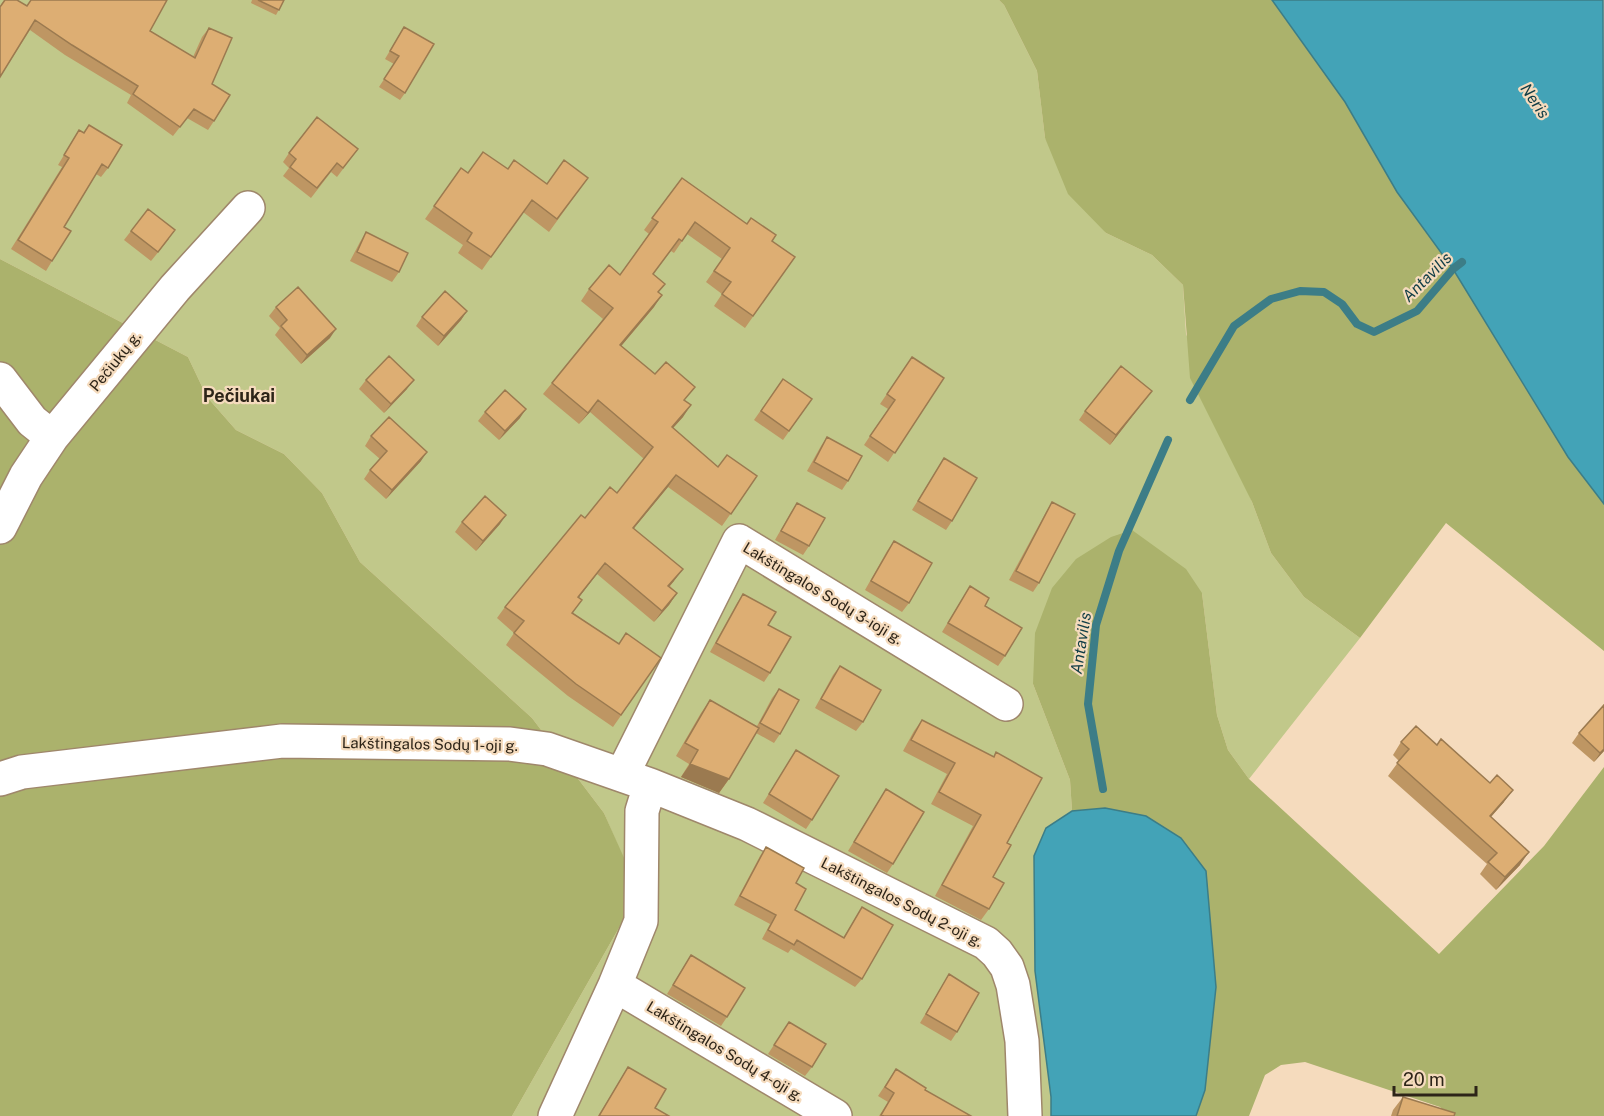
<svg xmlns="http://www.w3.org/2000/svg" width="1604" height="1116" viewBox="0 0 1604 1116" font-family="'Public Sans',sans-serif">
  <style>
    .green { fill: #c1c88a }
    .forest { fill: #abb26c }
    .water { fill: #43a3b7; stroke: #3c7d87; stroke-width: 1.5 }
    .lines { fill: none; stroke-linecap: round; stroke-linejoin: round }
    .stream { stroke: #3c7d87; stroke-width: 8 }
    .minor-casing { stroke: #9f876b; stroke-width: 36 }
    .minor { stroke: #fff; stroke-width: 33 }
    .wall { fill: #be9663 }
    .shaded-wall { fill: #9b7a50 }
    .building { fill: #ddae73; stroke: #9b7a50; stroke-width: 1.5 }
    .labels { text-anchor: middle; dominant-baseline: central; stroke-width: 4.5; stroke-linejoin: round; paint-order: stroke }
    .street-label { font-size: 15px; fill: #2d2418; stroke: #f5dbbd }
    .water-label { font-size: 16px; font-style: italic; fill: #113d46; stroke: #f5dbbd }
    .quarter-label { font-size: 18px; font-weight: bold; fill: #2d2418; stroke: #f5dbbd }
  </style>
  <rect width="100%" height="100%" fill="#f5dbbd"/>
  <path class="green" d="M 0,0 L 999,0 L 1004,5 L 1037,71 L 1045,138 L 1106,233 L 1152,255 L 1183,285 L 1186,334 L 1252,502 L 1271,553 L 1304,597 L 1360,638 L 1249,779 L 1228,750 L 1217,715 L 1202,593 L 1033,684 L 1070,780 L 1072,811 L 1046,828 L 1034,856 L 1035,971 L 1051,1097 L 1051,1116 L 512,1116 L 624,919 L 628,869 L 604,813 L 532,718 L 360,562 L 322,493 L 284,454 L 236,430 L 207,397 L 188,357 L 0,259 Z"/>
  <path class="forest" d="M 999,0 L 1272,0 L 1345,102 L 1397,192 L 1453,269 L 1568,457 L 1604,504 L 1604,651 L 1446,523 L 1360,638 L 1304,597 L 1271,553 L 1252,502 L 1190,378 L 1183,285 L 1152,255 L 1106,233 L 1068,194 L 1045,138 L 1037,71 L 1004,5 Z
    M 0,259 L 188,357 L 207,397 L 236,430 L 284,454 L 322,493 L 360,562 L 532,718 L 604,813 L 629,869 L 624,919 L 512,1116 L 0,1116 Z
    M 1132,530 L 1186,569 L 1202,593 L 1217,715 L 1228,750 L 1249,779 L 1439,954 L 1544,846 L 1604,767 L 1604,1116 L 1449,1116 L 1440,1107 L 1305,1062 L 1281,1065 L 1265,1075 L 1249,1116 L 1196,1116 L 1205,1090 L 1216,987 L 1105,808 L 1072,811 L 1070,780 L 1033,684 L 1035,633 L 1052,588 L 1076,559 L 1111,537 Z"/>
  <path class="water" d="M 1272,0 L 1603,0 L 1604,504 L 1568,457 L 1453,269 L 1397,192 L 1345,102 Z
    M 1105,808 L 1146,816 L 1181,838 L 1206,871 L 1216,987 L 1205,1090 L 1196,1116 L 1051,1116 L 1051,1097 L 1035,971 L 1034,856 L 1046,828 L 1072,811 Z"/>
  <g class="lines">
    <path class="stream" d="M 1190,400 L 1234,326 L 1271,299 L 1300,291 L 1324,292 L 1342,304 L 1357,324 L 1374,332 L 1417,311 L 1453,269 L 1462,262
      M 1103,789 L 1088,704 L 1096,625 L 1119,551 L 1168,440"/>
    <defs>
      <path id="minor" d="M 0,379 L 32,421 L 52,437
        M 0,527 L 26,476 L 52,437 L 175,288 L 248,208
        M 622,775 L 739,541 L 1006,704
        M 0,779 L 22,772 L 282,741 L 510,744 L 547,749 L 650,785 L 747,824 L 986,943 L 997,953 L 1007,967 L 1013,985 L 1022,1041 L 1025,1116
        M 615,985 L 835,1116
        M 555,1116 L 615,985 L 641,921 L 642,811 L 650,785"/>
    </defs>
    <use href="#minor" class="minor-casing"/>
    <use href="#minor" class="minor"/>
  </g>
  <path class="wall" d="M 4,0 L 27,6 L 150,31 L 193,57 L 202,37 L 209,28 L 214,121 L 208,130 L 187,118 L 173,136 L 127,103 L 131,95 L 65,55 L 30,30 L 0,77 L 0,6 Z
    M 252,0 L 284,0 L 276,15 L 251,3 Z
    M 404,27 L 405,93 L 400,100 L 379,87 L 394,64 L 385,59 Z
    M 89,125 L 108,168 L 101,177 L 96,174 L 64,227 L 52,261 L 46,271 L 11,249 L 62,167 L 58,165 L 79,130 L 83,133 Z
    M 358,149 L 337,177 L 331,172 L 311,198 L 283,176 L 289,168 L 283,162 L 289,153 Z
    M 461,168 L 468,173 L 508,169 L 547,184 L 588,178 L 549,232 L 523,212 L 482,270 L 458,253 L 463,245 L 425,219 Z
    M 682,178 L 747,224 L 795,257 L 745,328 L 714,306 L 722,294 L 706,282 L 722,259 L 687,234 L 674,253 L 671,251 L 653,274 L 665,284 L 658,292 L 654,307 L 621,346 L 685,401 L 683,417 L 673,428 L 718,467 L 757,476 L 722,526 L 668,487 L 634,528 L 674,581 L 670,586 L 677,593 L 669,605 L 654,622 L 597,574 L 579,597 L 573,613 L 619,644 L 661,658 L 613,727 L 568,696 L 506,645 L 514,633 L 497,618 L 505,607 L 585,518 L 617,493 L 644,459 L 590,412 L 579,424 L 543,394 L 552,383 L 603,319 L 581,301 L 589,289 L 620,275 L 649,234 L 644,230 Z
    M 131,231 L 169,239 L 151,261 L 124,240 Z
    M 366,232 L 399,272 L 392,282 L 350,261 L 360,242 Z
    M 276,307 L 330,338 L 301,364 L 275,335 L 280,328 L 269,316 Z
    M 467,311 L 461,320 L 438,346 L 416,326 L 422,317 Z
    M 912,357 L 944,378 L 888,462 L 864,445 L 888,409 L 880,404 Z
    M 783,379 L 812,399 L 783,440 L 754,420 Z
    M 366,380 L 407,389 L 384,413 L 359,389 Z
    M 1152,391 L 1110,445 L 1079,420 L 1085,411 Z
    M 485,412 L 520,418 L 499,440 L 478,421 Z
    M 371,436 L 421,461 L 386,499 L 364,479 L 370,470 L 380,459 L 365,446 Z
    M 827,437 L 848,481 L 842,490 L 807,471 L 821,446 Z
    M 944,458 L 952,521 L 946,530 L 912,510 Z
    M 1052,502 L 1039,583 L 1033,592 L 1009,580 L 1046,512 Z
    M 797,503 L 809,546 L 803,555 L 775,540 L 791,512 Z
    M 462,522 L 500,524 L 476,551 L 455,532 Z
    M 894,541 L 909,603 L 902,612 L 865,590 L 887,551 Z
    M 970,586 L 985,606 L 1005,656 L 998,666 L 942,632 Z
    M 743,594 L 768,625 L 770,673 L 764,682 L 710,652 L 737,603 Z
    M 840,666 L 863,722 L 856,731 L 815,708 L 833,675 Z
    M 779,689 L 780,734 L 774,743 L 756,733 L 729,779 L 719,793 L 681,777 L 689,764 L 676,756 L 701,713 L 710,700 L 757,726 L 772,698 Z
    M 1604,705 L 1604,751 L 1594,762 L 1572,743 L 1579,733 Z
    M 922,720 L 993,757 L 996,752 L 1007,843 L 993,877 L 989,909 L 981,920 L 935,896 L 973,826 L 931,804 L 947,774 L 903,751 L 914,731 Z
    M 1401,742 L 1437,745 L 1504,802 L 1491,817 L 1520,865 L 1496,890 L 1480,874 L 1487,864 L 1388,776 L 1399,761 L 1393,755 Z
    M 796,750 L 812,820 L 806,829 L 763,803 Z
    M 886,789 L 893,864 L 887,873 L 848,851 Z
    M 766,847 L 796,883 L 795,910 L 843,938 L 862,907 L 862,979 L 855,987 L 791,949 L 788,953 L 762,939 L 770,924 L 734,905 L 760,856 Z
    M 691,955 L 727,1017 L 721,1026 L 667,994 Z
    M 949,974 L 957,1032 L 951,1041 L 920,1023 L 943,984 Z
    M 789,1022 L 812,1067 L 805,1076 L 768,1054 Z
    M 628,1067 L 655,1108 L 669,1116 L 598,1116 Z
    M 896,1069 L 925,1090 L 971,1116 L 879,1116 L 888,1102 L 878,1096 Z
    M 1403,1097 L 1454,1116 L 1391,1116 L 1393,1110 Z"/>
  <path class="shaded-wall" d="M 662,295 L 654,307 L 612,357 L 620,345 Z
    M 467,311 L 461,320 L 438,346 L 444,336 Z
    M 336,329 L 330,338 L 301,364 L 307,355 Z
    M 414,380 L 407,389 L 384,413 L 391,404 Z
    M 1152,391 L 1110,445 L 1116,435 Z
    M 598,400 L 590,412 L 579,424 L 588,413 Z
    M 691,405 L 683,417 L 663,439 L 672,427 Z
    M 526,409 L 520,418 L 499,440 L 505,431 Z
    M 427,452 L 421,461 L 386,499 L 392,490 Z
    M 676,475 L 668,487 L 625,539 L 633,528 Z
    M 506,515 L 500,524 L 476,551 L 483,541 Z
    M 605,563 L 597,574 L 570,609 L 578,597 Z
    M 683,569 L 674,581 L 660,597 L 668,586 Z
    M 677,593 L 669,605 L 654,622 L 662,611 Z
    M 1604,749 L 1604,751 L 1594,762 L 1600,753 Z
    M 690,764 L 729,779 L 719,793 L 681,777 Z
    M 1513,790 L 1504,802 L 1481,828 L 1490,816 Z
    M 1529,852 L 1520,865 L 1496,890 L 1505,877 Z"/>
  <path class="building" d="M 5,0 L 17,0 L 27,6 L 31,0 L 167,0 L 150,31 L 195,58 L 209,28 L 232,38 L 212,84 L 230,95 L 214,121 L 194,109 L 180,127 L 133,94 L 138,86 L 72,45 L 35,20 L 0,77 L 0,7 Z
    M 258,0 L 284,0 L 279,10 Z
    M 404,27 L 434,44 L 405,93 L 384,79 L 399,56 L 390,51 Z
    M 317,117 L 358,149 L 343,168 L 337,163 L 317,188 L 290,167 L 296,159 L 289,153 Z
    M 89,125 L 122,145 L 108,168 L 102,164 L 64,227 L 71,231 L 52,261 L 18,240 L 69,158 L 64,155 L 79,130 L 84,133 Z
    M 483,152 L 508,169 L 514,160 L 547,184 L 564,160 L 588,178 L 557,219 L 532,200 L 491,257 L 467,241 L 472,233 L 434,206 L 461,168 L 468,173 Z
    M 682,178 L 747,224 L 751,218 L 776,235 L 772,241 L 795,257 L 753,316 L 722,294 L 731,282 L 714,271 L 730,248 L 695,222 L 682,241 L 679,239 L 653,274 L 665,284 L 658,292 L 662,295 L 620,345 L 655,374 L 666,362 L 695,387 L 684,400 L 691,405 L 672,427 L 718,467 L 727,455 L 757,476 L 731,514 L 676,475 L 633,528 L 683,569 L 668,586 L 677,593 L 662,611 L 605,563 L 578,597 L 582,600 L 572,613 L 619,644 L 626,633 L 661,658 L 621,715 L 576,684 L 514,633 L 524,621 L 505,607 L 581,515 L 585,518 L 610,487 L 617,493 L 653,447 L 598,400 L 588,413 L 552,383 L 613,308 L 589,289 L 609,265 L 620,275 L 658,222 L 652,218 Z
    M 148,209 L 175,230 L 158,252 L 131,231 Z
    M 366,232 L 408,253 L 399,272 L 357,252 Z
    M 298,287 L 336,329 L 307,355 L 281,326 L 287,320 L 276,307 Z
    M 445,291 L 467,311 L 444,336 L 422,317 Z
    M 389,356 L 414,380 L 391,404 L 366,380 Z
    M 912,357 L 944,378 L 895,453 L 870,436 L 895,400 L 887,394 Z
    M 1121,366 L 1152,391 L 1116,435 L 1085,411 Z
    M 783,379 L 812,399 L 789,431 L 761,411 Z
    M 505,390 L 526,409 L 505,431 L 485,412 Z
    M 389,417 L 427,452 L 392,490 L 370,470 L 387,451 L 371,436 Z
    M 827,437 L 862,456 L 848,481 L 814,462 Z
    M 944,458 L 977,478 L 952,521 L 918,501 Z
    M 485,496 L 506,515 L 483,541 L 462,522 Z
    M 1052,502 L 1075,514 L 1039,583 L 1016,571 Z
    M 797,503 L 825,518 L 809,546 L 781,531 Z
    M 894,541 L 932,563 L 909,603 L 871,581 Z
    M 970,586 L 989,598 L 985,606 L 1022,628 L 1005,656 L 948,623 Z
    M 743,594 L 776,612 L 768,625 L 791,637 L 770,673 L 716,643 Z
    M 840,666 L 881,690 L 863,722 L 821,699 Z
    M 779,689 L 799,700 L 780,734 L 760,723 Z
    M 710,700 L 759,728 L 729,779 L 690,764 L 698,750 L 685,743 Z
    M 1604,705 L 1604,749 L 1600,753 L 1579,733 Z
    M 922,720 L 994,757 L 996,752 L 1042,778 L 1007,843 L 1011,845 L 993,877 L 1004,883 L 989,909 L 942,885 L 981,815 L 939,792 L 955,763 L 911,740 Z
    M 1416,726 L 1437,745 L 1441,739 L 1490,783 L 1497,775 L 1513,790 L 1490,816 L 1529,852 L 1505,877 L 1488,862 L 1497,853 L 1397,763 L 1409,749 L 1401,742 Z
    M 796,750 L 839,776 L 812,820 L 769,794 Z
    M 886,789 L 924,812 L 893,864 L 854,842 Z
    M 766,847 L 804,868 L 796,883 L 806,889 L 795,910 L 844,938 L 862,907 L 893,925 L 862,979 L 797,940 L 794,945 L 768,930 L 776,915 L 740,896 Z
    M 691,955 L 745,988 L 727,1017 L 673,985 Z
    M 949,974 L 979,993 L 957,1032 L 926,1014 Z
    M 789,1022 L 826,1044 L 812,1067 L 774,1045 Z
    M 628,1067 L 666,1089 L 655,1108 L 669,1116 L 599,1116 Z
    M 896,1069 L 926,1088 L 925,1090 L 971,1116 L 884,1116 L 881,1115 L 894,1093 L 885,1087 Z
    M 1403,1097 L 1455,1113 L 1454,1116 L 1397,1116 Z"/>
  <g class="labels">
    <g class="street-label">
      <text transform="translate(115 361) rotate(-51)">Pečiukų g.</text>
      <text transform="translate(823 593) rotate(31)">Lakštingalos Sodų 3-ioji g.</text>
      <text transform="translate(430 744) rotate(1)">Lakštingalos Sodų 1-oji g.</text>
      <text transform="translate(902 902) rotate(27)">Lakštingalos Sodų 2-oji g.</text>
      <text transform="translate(725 1051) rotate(31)">Lakštingalos Sodų 4-oji g.</text>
    </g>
    <g class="water-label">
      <text transform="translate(1535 101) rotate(56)">Neris</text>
      <text transform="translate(1427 277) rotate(-45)">Antavilis</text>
      <text transform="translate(1081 643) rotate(-81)">Antavilis</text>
    </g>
    <g class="quarter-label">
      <text x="239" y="395">Pečiukai</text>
    </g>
  </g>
  <path d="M1394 1086v9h82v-9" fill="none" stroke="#2d2418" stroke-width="3"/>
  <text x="1403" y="1086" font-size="18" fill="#2d2418" stroke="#f5dbbd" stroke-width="4.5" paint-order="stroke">20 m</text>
</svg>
